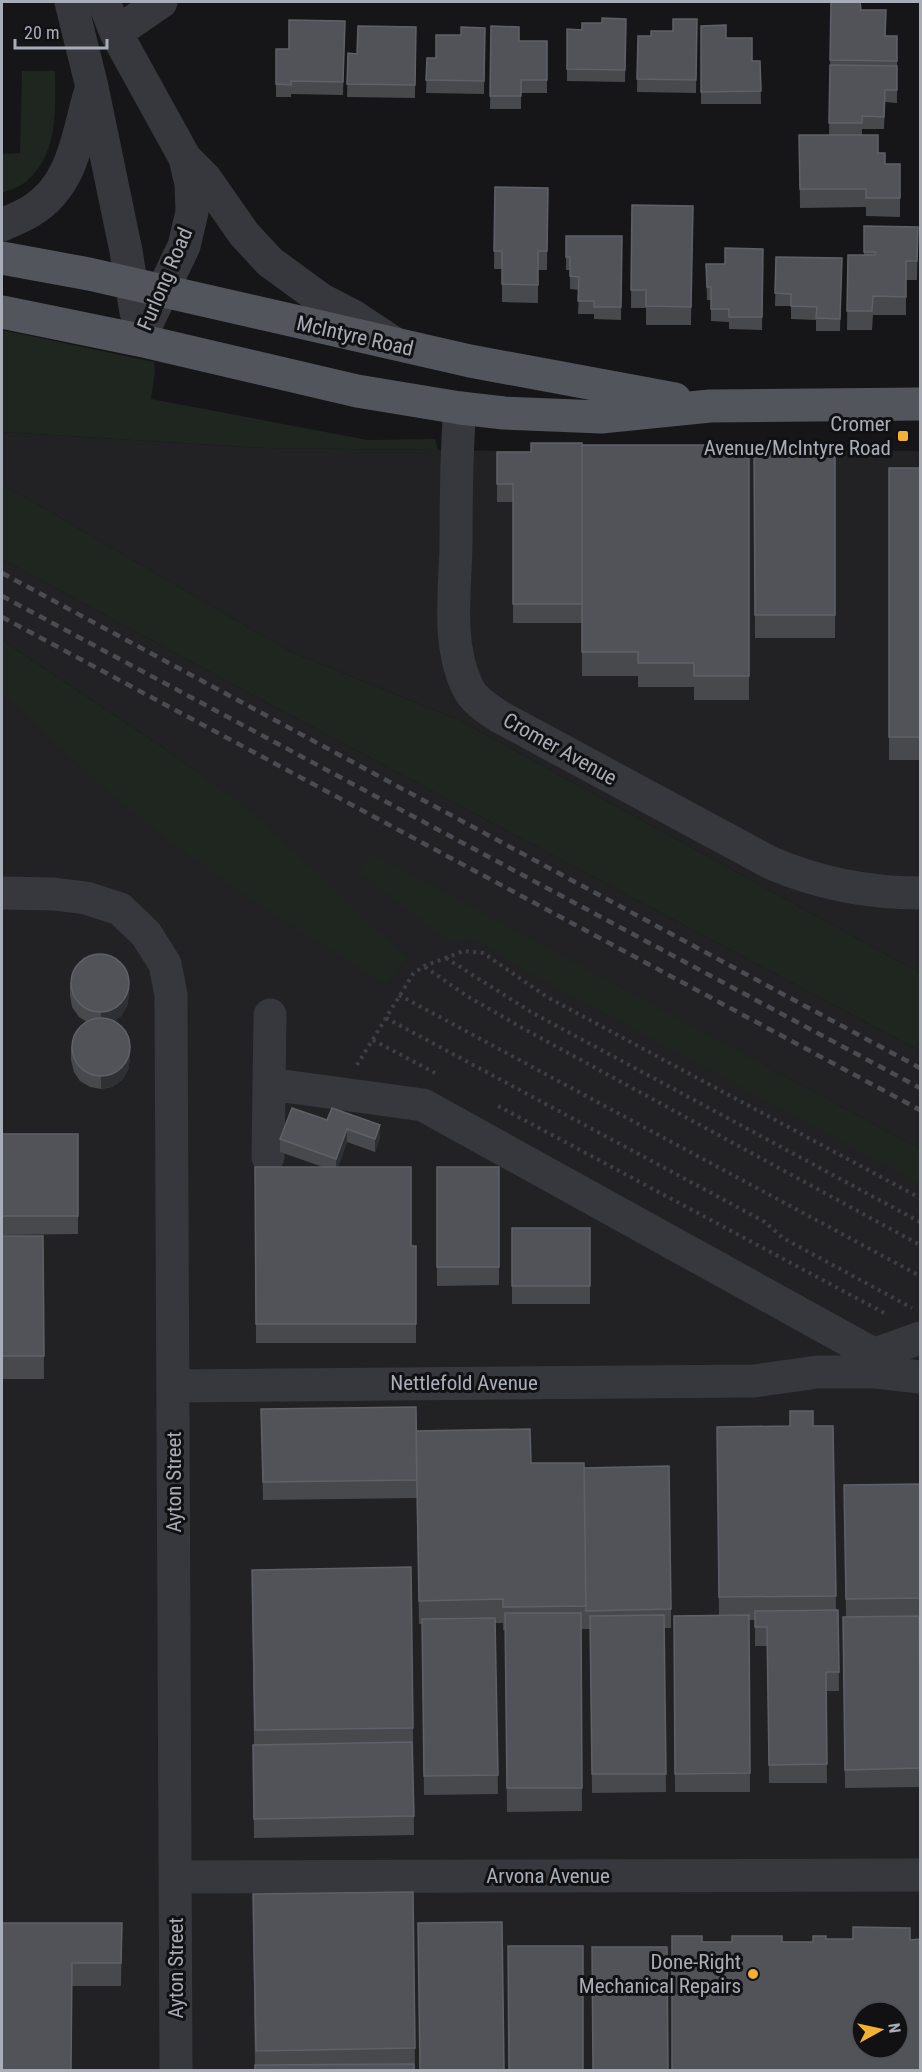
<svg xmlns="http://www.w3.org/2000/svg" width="922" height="2072" viewBox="0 0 922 2072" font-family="'Roboto Condensed',sans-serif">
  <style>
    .built { fill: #222225; fill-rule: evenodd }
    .green { fill: #1e261f }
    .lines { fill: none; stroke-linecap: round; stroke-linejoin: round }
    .path { stroke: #3d3f44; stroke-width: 4; stroke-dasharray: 3 4.5; stroke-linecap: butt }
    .minor { stroke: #37383d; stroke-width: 33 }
    .major { stroke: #53555c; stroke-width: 33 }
    .rail { stroke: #4a4c52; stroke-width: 4.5; stroke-dasharray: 8 6; stroke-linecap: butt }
    .wall { fill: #47494d }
    .shaded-wall { fill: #2f3033 }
    .building { fill: #525359; stroke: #5f6168; stroke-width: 1.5; fill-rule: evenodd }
    .poi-dot { fill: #f2b134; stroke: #111113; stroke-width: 2 }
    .labels { text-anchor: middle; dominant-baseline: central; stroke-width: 6; stroke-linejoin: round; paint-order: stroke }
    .street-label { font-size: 21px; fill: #a8adb8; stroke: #111113 }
    .poi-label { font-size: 21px; fill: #a8adb8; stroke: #111113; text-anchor: end }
  </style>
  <rect width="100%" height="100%" fill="#161618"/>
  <path class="built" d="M 2,432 L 266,448 L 746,454 L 833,455 L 833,450 L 920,451 L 920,973 L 461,721 L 291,652 L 2,484 Z
    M 2,559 L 260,699 L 920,1051 L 920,1149 L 371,854 L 920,1165 L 920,2070 L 2,2070 L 2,679 L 241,804 L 161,746 L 2,640 ZM 862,2012 L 898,2012 L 898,2048 L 862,2048 Z"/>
  <path class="green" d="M 22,71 L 55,71 C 55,110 59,152 27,181 C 20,187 9,190 2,193 L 2,154 L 20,153 Z
    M 2,330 L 154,362 L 155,371 L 151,399 L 368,440 L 435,439 L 438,450 L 266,448 L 2,432 Z
    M 2,484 L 291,652 L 461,721 L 920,973 L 920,1051 L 260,699 L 2,559 Z
    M 2,640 L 161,746 L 246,807 L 407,958 L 386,985 C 315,941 244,896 176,846 C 114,800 57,746 2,692 Z
    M 372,853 L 920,1149 L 920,1184 L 513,964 L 476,941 L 450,942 L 359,873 Z"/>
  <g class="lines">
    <path class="path" d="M 446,958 L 531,1012 L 920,1222
      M 425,967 L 467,996 L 526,1030 L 920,1245
      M 399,995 L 920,1276
      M 386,1018 L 765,1222 L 783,1238 L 912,1308
      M 373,1040 L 435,1073
      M 357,1065 L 413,974 L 424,966 L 464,951 L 483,953 L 547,997 L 920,1198
      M 498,1106 L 888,1315"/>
    <path class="minor" d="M 71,2 L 92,87 L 126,251 L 136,312
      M 104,2 L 116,33 L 185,158 L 191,184 L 192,212 L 184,246 L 139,340
      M 116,33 L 161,2
      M 186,159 L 205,178 L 244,234 L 270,262 L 322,300 L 353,316 L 394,343
      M 2,225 C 12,220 22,217 31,211 C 74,185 77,136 90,93
      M 460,408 C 456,454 456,500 456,546 C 455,591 447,644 467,686 C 473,700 488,709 500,717 L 771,863 C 820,884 867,893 920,893
      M 2,893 L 54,894 L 86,898 L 120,909 L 146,934 L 165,964 L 171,995 L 176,2070
      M 269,1084 L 423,1105 L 875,1355 L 876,1372
      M 268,1157 L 270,1015
      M 856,1361 L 920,1338
      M 173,1386 L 754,1381 L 817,1372 L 876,1372 L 920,1377
      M 176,1877 L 920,1875"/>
    <path class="major" d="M 2,258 L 89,274 L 470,361 L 675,399
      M 2,312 L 139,340 L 357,391 L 460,408 L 504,413 L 601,417 L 710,406 L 920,404"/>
    <path class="rail" d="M 2,573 L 920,1068
      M 2,596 L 920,1088
      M 2,617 L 920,1110"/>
  </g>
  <path class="wall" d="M 831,2 L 861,10 L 886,36 L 897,36 L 897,103 L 885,102 L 884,129 L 862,129 L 862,135 L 878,153 L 885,164 L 900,164 L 900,217 L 866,216 L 866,207 L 800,208 L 799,135 L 829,135 Z
    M 626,19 L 625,82 L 567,81 L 567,29 L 582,30 L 602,23 Z
    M 697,19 L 696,93 L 637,92 L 638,36 L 651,36 L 673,31 Z
    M 345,21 L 343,95 L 291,94 L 291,97 L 276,97 L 276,49 L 289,49 Z
    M 491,26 L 519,41 L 547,41 L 547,93 L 521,93 L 521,109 L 490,109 Z
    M 701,26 L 726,38 L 752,61 L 760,61 L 761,104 L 701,104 Z
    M 416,27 L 415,98 L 347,97 L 348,53 L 357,54 Z
    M 485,28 L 484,94 L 426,93 L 427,58 L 436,58 L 461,35 Z
    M 495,187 L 548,188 L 547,270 L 538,270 L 538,303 L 502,302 L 502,269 L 494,269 Z
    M 632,205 L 693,206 L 691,325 L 646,325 L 646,308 L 631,308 Z
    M 864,226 L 918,227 L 917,280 L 906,280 L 906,315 L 873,315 L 872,330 L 847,330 L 848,255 L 864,255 Z
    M 566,236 L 622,236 L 621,320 L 594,319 L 594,314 L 578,314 L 579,290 L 570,289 L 570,270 L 566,270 Z
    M 763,249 L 762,330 L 729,329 L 729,322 L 711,321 L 711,300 L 707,300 L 706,264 L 725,264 Z
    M 776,257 L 842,258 L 840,331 L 816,331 L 816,320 L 791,319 L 791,306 L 775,306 Z
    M 582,445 L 749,445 L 749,700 L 694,700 L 694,687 L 638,687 L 638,676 L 582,676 L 582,540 L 582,623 L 513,623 L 513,502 L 497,502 L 497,452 L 531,452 Z
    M 754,447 L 835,447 L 835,638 L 755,638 Z
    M 889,468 L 921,468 L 921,760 L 889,760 Z
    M 70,983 L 129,995 L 127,1006 L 121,1016 L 114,1021 L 130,1059 L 128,1070 L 122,1080 L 112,1087 L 101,1089 L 90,1087 L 80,1081 L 74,1072 L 71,1060 L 71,1047 L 87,1022 L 79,1017 L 72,1007 L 70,995 Z
    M 327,1120 L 380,1138 L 375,1152 L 347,1142 L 338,1167 L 411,1246 L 416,1246 L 416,1343 L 256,1343 L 255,1167 L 323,1167 L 280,1152 L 280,1139 Z
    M 2,1134 L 78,1134 L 78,1234 L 2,1235 Z
    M 437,1167 L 499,1167 L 499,1285 L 437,1286 Z
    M 512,1228 L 590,1228 L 590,1304 L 512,1304 Z
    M 2,1236 L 43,1236 L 44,1379 L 2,1379 Z
    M 261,1409 L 416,1431 L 531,1463 L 584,1468 L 671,1609 L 671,1628 L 664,1628 L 666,1792 L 592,1793 L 590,1629 L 581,1629 L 582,1811 L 507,1812 L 505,1630 L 503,1630 L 503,1623 L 495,1623 L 498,1794 L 424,1795 L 422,1624 L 419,1624 L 417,1498 L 263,1500 Z
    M 833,1426 L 836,1610 L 838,1610 L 839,1691 L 826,1691 L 827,1783 L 769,1783 L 767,1646 L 755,1646 L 755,1620 L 749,1620 L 750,1792 L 675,1792 L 674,1616 L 719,1616 L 717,1427 Z
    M 921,1484 L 921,1621 L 919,1621 L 921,1787 L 845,1788 L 843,1617 L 846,1617 L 844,1485 Z
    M 252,1593 L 413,1728 L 414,1835 L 254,1838 L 253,1745 L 254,1745 Z
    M 413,1892 L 415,2070 L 255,2070 L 253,1917 Z
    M 2,1923 L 122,1923 L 121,1986 L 72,1986 Z"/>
  <path class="shaded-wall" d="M 129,982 L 129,995 L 127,1006 L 121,1016 L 112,1022 L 101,1025 L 101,1012 Z
    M 130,1046 L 130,1059 L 128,1070 L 122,1080 L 112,1087 L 101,1089 L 101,1077 Z
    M 380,1125 L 380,1138 L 375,1152 L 375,1139 Z
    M 347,1129 L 347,1142 L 336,1172 L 336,1159 Z"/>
  <path class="building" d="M 831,2 L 860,2 L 861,10 L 886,10 L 885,36 L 897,36 L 897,61 L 830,60 Z
    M 602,18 L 626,19 L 625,70 L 567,69 L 567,29 L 582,30 L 582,23 L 602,23 Z
    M 673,19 L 697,19 L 696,80 L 637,79 L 638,36 L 651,36 L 651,31 L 673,31 Z
    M 289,20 L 345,21 L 343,82 L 291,81 L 291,85 L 276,84 L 276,49 L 289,49 Z
    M 726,25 L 726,38 L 752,38 L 752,61 L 760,61 L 761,91 L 701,92 L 701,26 Z
    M 358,26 L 416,27 L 415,85 L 347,84 L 348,53 L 357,54 Z
    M 491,26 L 519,27 L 519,41 L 547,41 L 547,80 L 521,80 L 521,96 L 490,96 Z
    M 461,27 L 485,28 L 484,81 L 426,80 L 427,58 L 436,58 L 436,35 L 461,35 Z
    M 830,65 L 897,66 L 897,90 L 885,90 L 884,117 L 862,116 L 862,123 L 829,123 Z
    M 799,135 L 878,135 L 878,153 L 885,153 L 885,164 L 900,164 L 900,198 L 866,198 L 866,189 L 800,189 Z
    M 495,187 L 548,188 L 547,251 L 538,251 L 538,285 L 502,284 L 502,251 L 494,251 Z
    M 632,205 L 693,206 L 691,307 L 646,306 L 646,290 L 631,290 Z
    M 864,226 L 918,227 L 917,261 L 906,261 L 906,297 L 873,296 L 872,311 L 847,311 L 848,255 L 875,255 L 875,252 L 864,252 Z
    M 566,236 L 622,236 L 621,307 L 594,307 L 594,301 L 578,301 L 579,277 L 570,276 L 570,257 L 566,257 Z
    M 725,248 L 763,249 L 762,317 L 729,317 L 729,309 L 711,309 L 711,287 L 707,287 L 706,264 L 725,264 Z
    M 776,257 L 842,258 L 840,319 L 816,318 L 817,307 L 791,306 L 791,294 L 775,293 Z
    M 531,443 L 582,443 L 582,604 L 513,604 L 513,484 L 497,484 L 497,452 L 531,452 Z
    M 582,445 L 749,445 L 749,676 L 694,676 L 694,663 L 638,663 L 638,652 L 582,652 Z
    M 754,447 L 835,447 L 835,615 L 755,615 Z
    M 889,468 L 921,468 L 921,737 L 889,737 Z
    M71 983a29 29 0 1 1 58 0a29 29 0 1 1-58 0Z
    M72 1047a29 29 0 1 1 58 0a29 29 0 1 1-58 0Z
    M 292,1108 L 327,1120 L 332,1108 L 380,1125 L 375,1139 L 347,1129 L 336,1159 L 280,1139 Z
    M 2,1134 L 78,1134 L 78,1216 L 2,1216 Z
    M 255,1167 L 411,1167 L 411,1246 L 416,1246 L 416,1324 L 256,1324 Z
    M 437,1167 L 499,1167 L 499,1267 L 437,1267 Z
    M 512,1228 L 590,1228 L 590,1286 L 512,1286 Z
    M 2,1236 L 43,1236 L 44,1356 L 2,1356 Z
    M 416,1407 L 417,1480 L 263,1482 L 261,1409 Z
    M 790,1411 L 813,1411 L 813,1426 L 833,1426 L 836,1596 L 719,1597 L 717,1427 L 790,1426 Z
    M 530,1429 L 531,1463 L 584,1463 L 586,1606 L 503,1607 L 503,1599 L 419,1601 L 416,1431 Z
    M 669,1466 L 671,1609 L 586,1611 L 584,1468 Z
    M 921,1484 L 921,1598 L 846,1599 L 844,1485 Z
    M 411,1567 L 413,1728 L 255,1730 L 252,1570 Z
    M 838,1610 L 839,1672 L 826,1672 L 827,1764 L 769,1765 L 767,1627 L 755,1627 L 755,1611 Z
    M 505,1613 L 581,1613 L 582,1788 L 507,1788 Z
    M 664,1615 L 666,1774 L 592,1774 L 590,1616 Z
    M 749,1615 L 750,1773 L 675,1774 L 674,1616 Z
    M 919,1616 L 921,1768 L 845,1770 L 843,1617 Z
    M 495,1618 L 498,1775 L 424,1776 L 422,1619 Z
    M 412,1742 L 414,1816 L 254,1819 L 253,1745 Z
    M 413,1892 L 415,2048 L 256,2051 L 253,1894 Z
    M 502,1922 L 504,2070 L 420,2070 L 418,1923 Z
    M 2,1923 L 122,1923 L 121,1963 L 72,1963 L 71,2070 L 2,2070 Z
    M 853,1927 L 910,1928 L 910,1940 L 921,1939 L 921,2070 L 672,2070 L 672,1936 L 702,1936 L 702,1942 L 732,1942 L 732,1936 L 782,1936 L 782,1942 L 813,1942 L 813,1936 L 826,1936 L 826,1939 L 853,1939 ZM 862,2012 L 898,2012 L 898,2048 L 862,2048 Z
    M 508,1946 L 583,1946 L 583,2070 L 509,2070 Z
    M 592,1947 L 667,1947 L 668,2070 L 593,2070 Z
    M 414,2064 L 414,2070 L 255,2070 L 255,2065 Z"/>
  <g class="poi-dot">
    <rect x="897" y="430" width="12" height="12" rx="3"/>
    <circle cx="753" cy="1974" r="6"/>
  </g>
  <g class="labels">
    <g class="street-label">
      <text transform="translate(165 279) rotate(-67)">Furlong Road</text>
      <text transform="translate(355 336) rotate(13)">McIntyre Road</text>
      <text transform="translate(560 749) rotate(29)">Cromer Avenue</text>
      <text x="464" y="1383">Nettlefold Avenue</text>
      <text transform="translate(174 1482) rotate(-90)">Ayton Street</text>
      <text x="548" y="1876">Arvona Avenue</text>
      <text transform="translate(176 1968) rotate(-90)">Ayton Street</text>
    </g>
    <g class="poi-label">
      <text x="891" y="424">Cromer<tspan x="891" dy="24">Avenue/McIntyre Road</tspan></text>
      <text x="741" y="1962">Done-Right<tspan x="741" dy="24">Mechanical Repairs</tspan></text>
    </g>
  </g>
  <rect width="922" height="2072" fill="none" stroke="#a8adb8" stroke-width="6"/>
  <g transform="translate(880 2030) rotate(82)"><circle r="28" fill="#111113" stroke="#4d4f55" stroke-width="1.5"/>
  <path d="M0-4.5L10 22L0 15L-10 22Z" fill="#f2b134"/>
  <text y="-9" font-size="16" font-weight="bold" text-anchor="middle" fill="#a8adb8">N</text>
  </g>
  <path d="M15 39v9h92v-9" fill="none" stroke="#a8adb8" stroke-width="3"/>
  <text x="24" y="39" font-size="18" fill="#a8adb8" stroke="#111113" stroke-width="4.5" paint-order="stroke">20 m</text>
</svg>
